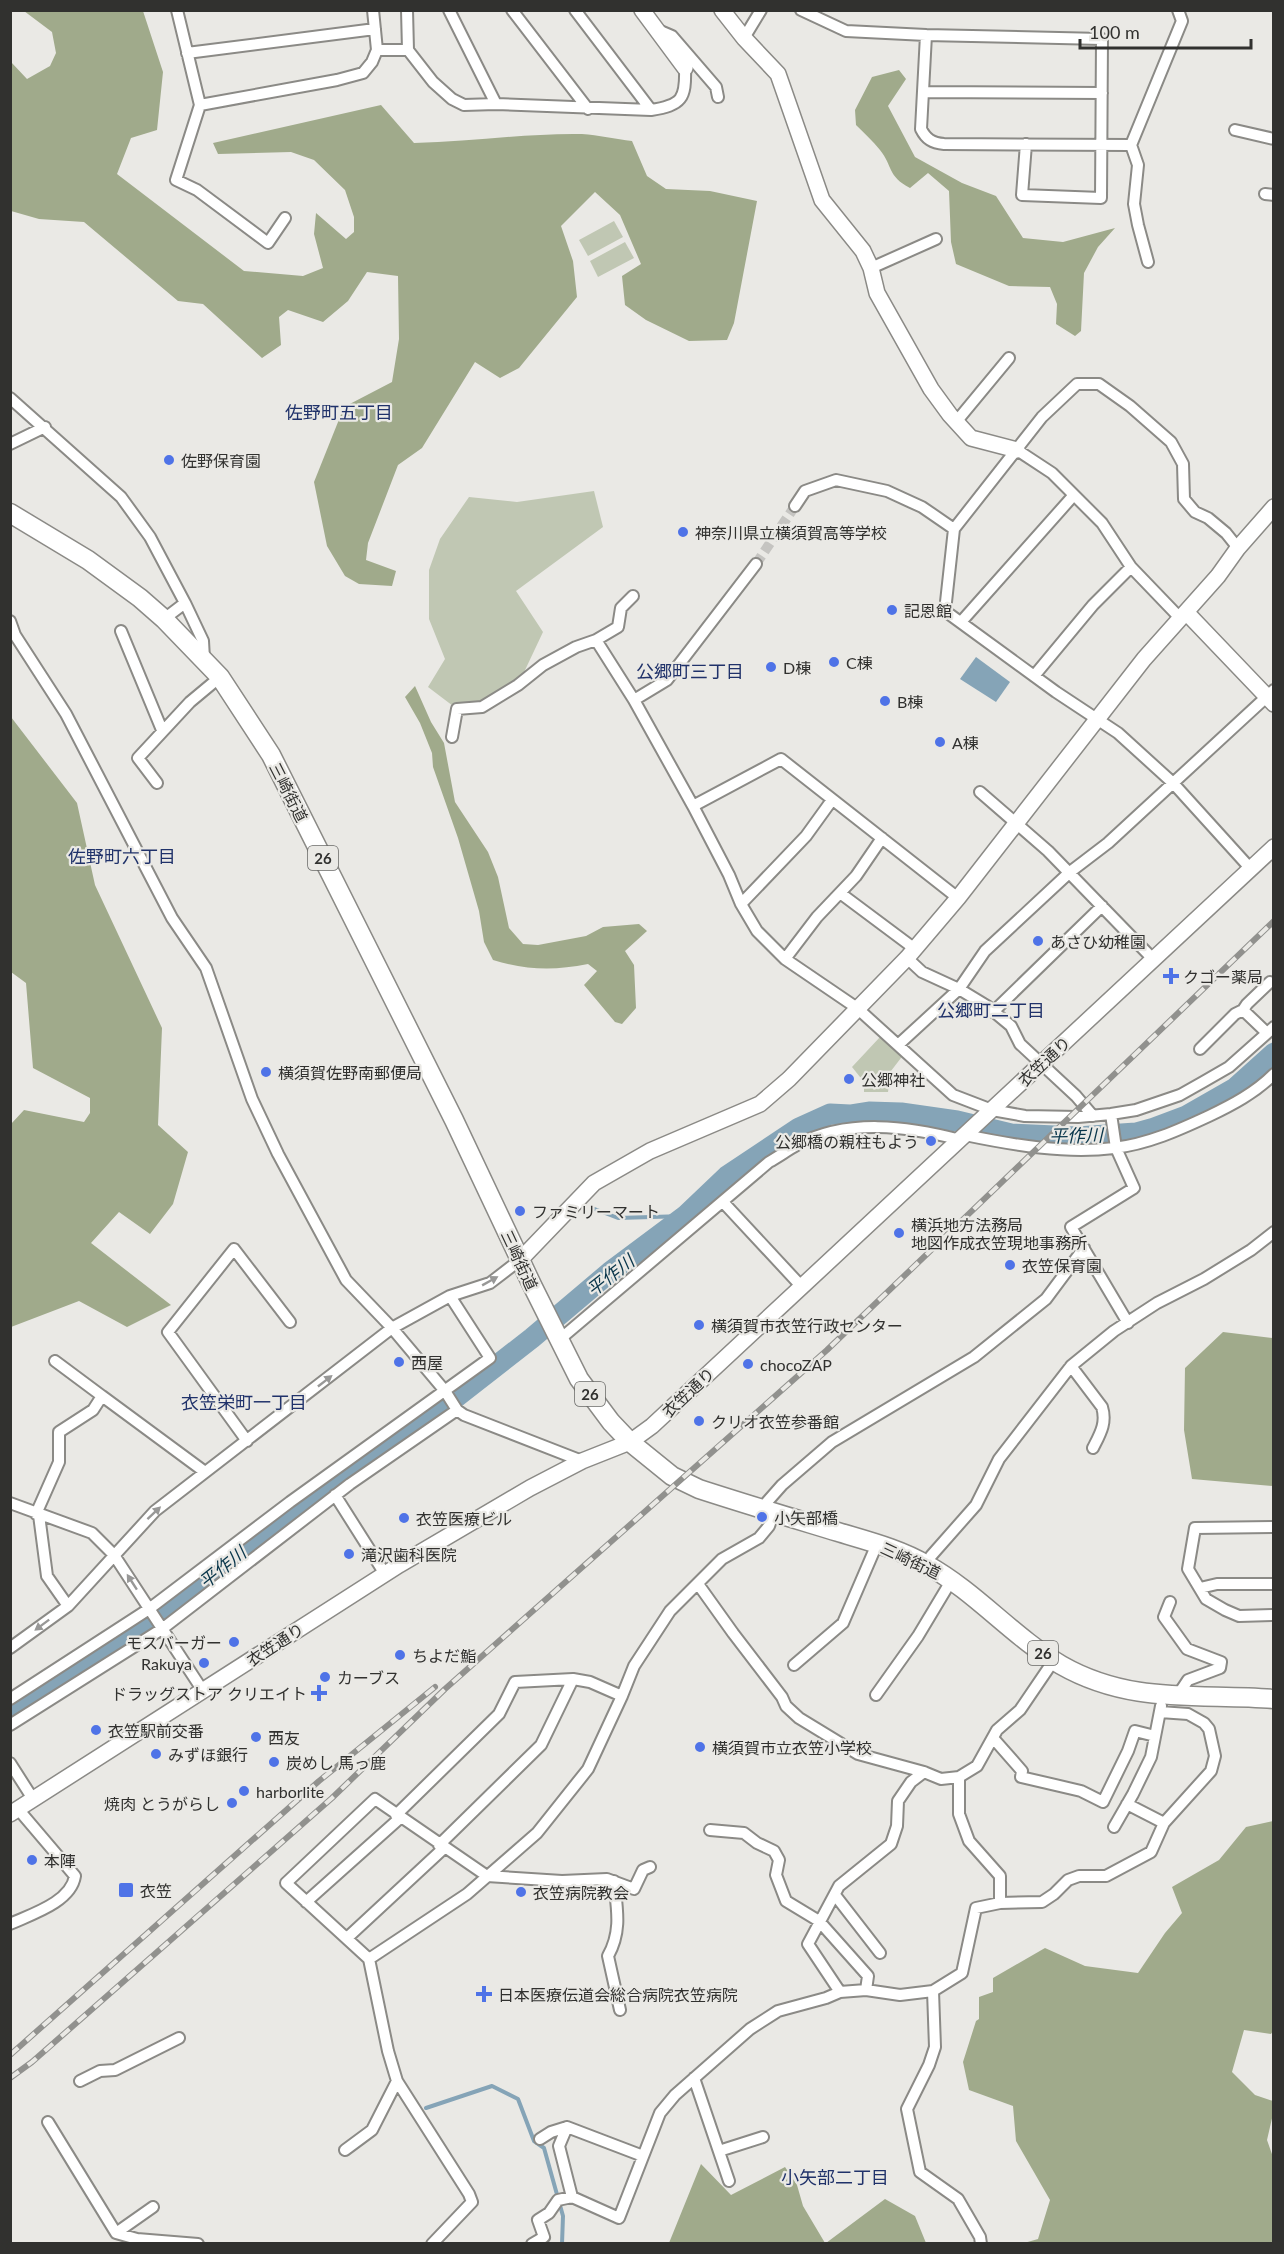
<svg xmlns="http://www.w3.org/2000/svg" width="1284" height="2254" viewBox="0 0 1284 2254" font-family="Lato,'Noto Sans JP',sans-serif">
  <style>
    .green { fill: #c0c7b3 }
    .forest { fill: #a0aa8b }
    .water { fill: #85a4b7 }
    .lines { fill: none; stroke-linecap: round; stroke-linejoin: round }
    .stream { stroke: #85a4b7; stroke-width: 4 }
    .river { stroke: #85a4b7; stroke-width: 21 }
    .street-tunnel { stroke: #c5c4c1; stroke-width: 10; stroke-dasharray: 10 5; stroke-linecap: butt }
    .street-casing { stroke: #8b8a86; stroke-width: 14 }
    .secondary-casing { stroke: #8b8a86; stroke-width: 18 }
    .primary-casing { stroke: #8b8a86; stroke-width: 21 }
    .street { stroke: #fff; stroke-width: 10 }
    .secondary { stroke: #fff; stroke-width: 15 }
    .primary { stroke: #fff; stroke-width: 18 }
    .rail-casing { stroke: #91918e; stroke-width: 6 }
    .rail { stroke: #eae9e5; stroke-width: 4; stroke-dasharray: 11; stroke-linecap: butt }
    .oneway { fill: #989897 }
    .poi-dot { fill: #4f73e7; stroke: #eae9e5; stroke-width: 2 }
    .labels { text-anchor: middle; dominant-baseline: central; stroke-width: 4.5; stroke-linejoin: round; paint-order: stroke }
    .shield { fill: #eae9e5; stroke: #686866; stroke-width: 1.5 }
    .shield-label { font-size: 15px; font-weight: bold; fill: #31312f }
    .poi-label { font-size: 16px; fill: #31312f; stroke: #eae9e5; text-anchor: start }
    .street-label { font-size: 16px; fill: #31312f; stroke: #eae9e5 }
    .neighbourhood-label { font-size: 18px; fill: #20326a; stroke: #eae9e5 }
    .water-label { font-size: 18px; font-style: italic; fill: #08354a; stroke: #eae9e5 }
  </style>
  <rect width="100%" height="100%" fill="#eae9e5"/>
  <path class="green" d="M 614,221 L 623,237 L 588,256 L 579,240 Z
    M 625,242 L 634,258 L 598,277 L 590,261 Z
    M 594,491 L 603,527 L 516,591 L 543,632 L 518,685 L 482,707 L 457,709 L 428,687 L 445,659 L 429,619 L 429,570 L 440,539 L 469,497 L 517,502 Z
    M 880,1037 L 904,1054 L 891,1071 L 888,1092 L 864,1092 L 864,1082 L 852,1067 Z"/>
  <path class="forest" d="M 24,11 L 143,11 L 163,72 L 157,130 L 131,138 L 117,174 L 244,271 L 303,276 L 323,268 L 314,234 L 316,213 L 346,239 L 354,232 L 354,217 L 345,190 L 314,160 L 291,152 L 218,154 L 213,143 L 381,105 L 414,143 C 470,142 526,133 582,134 C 598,135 616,139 632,141 L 647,176 L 666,189 L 710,191 L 757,201 L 734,323 L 727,340 L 689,341 L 646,320 L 625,305 L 622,276 L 641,264 L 620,215 L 595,192 L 561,226 L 573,261 L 577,297 L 519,368 L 500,378 L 475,362 L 422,448 L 398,465 L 368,543 L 366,560 L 396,571 L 392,586 L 359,584 L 345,576 L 327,546 L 314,482 L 344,407 L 392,382 L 399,339 L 398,276 L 367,272 L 348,301 L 323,322 L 288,310 L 279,317 L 281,345 L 262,358 L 203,304 L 178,301 L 84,222 L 39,219 L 11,211 L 11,62 L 27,79 L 50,66 L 56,53 L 52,32 Z
    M 899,70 L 906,79 L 888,106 L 915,157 L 962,183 L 996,196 L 1023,238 L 1063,242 L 1115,228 L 1098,247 L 1084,273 L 1081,331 L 1075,336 L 1056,324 L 1057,304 L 1050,287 L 1009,286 L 956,264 L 951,242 L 949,191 L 928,173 L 910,188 C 887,176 893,166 880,150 C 873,141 864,133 856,125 L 855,110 L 872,77 Z
    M 415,686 L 431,722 L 444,743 L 455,802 L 488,852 L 498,877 L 509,928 L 523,944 L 538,945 L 586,936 L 603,927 L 639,924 L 647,931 L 625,951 L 634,965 L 636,1008 L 622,1024 L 615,1022 L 584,985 L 597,971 L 588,964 C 553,971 527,970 493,960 L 484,942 L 479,911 L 458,838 L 433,767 L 432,753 L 420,723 L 405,697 Z
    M 11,717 L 77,803 L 95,885 L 162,1028 L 158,1125 L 188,1152 L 173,1204 L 150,1234 L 119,1212 L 91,1243 L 171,1305 L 127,1327 L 79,1301 L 11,1327 L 11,1124 L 24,1110 L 84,1122 L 90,1113 L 90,1098 L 33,1068 L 26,983 L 11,972 Z
    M 1223,1332 L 1273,1338 L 1273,1486 L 1192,1479 L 1184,1430 L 1185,1368 Z
    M 1273,1821 L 1273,2031 L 1271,2034 L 1244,2030 L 1232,2072 L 1255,2095 L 1273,2101 L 1273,2114 L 1267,2140 L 1273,2157 L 1273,2242 L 1272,2244 L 1024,2243 L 1038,2239 L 1050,2200 L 1016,2141 L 1013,2106 L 969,2090 L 963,2062 L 976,2021 L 979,2019 L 979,1997 L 993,1992 L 993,1978 L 1045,1948 L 1085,1966 L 1138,1973 L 1165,1933 L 1182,1913 L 1172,1887 L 1219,1860 L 1246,1827 Z
    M 701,2164 L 731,2195 L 785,2167 L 797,2185 L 803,2206 L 825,2243 L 669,2243 Z
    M 885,2199 L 915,2216 L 926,2243 L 826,2243 Z"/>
  <path class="water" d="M 976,657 L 1010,682 L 996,702 L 960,679 Z"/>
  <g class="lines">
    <path class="stream" d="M 592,1208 L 618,1218 L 685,1216
      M 426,2108 L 492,2086 L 518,2099 L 534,2141 L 544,2148 L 563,2216 L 562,2244"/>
    <path class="river" d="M 10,1712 L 144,1631 L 267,1530 L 400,1441 L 532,1338 L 610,1272 L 685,1216 L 727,1176 L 799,1128 L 830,1114 L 850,1115 L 869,1112 L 901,1113 L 957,1121 L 1011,1134 L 1077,1137 L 1136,1133 L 1154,1128 L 1186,1116 L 1235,1088 L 1274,1053"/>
    <path class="street-tunnel" d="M 756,564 L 795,506"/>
    <defs>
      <path id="street" d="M 177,10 L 200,105 L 176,180 L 197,190 L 268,243 L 285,218
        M 407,10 L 408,50
        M 449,10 L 496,104
        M 512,10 L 588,109
        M 575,10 L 651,110
        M 801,10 L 846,31 L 926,35 L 1102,39 L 1101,198 L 1022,195 L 1026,144
        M 658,30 L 672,36 L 716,87 L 718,97
        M 926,35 L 921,129 C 926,139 932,143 944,144 L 1131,145 L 1182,21 L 1178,10
        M 744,38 L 761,10
        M 377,50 L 408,50 L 433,82 L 452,99 L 464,105 L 496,104 L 651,110 C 682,105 686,99 685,68
        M 187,53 L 375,29
        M 924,92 L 1102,93
        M 200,105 L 337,80 L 363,73 L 372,62 L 377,50 L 373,10
        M 1235,130 L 1274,139
        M 1131,145 L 1138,165 L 1134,204 L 1138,225 L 1148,262
        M 1265,194 L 1274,195
        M 871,268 L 936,239
        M 10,398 L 121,497 L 150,537 L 185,603 L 164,619
        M 956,422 L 1009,358
        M 10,444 L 45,427
        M 1017,450 L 1052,473 L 1102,523 L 1131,567 L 1180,618
        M 795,506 L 805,491 L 836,480 L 887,491 L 922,507 L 954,529 L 945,611 L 1056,692 L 1118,733 L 1173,783 L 1250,868
        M 954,529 L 1042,417 L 1077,384 L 1099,384 L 1130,406 L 1171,442 L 1183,464 L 1184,499 L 1195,512 L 1208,518 L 1226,533 L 1238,548
        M 185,603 L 203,641 L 204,659
        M 10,621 L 15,635 L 66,714 L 172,918 L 206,968 L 252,1099 L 278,1154 L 346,1280 L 392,1328 L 445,1391 L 457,1410 L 464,1415 L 582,1461
        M 961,622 L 1073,496
        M 121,631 L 162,730
        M 596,640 L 618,627 L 621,608 L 633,596
        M 1034,676 L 1093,605 L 1131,567
        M 634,700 L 667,680 L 756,564
        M 452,737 L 457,709 L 482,707 L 518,685 L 543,665 L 576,647 L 596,640 L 634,700 L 693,806 L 729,875 L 741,904 L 757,931 L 785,959 L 857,1008 L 953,1095 L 992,1110 L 1025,1116 L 1078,1117 L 1111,1114 L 1136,1110 L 1180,1095 L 1203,1082 L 1229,1067 L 1274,1027
        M 157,783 L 138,758 L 190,702 L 220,677
        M 980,792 L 1048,851 L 1153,959
        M 693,806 L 781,759 L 958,898
        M 840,893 L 915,949
        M 741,904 L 806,836 L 832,800
        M 907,958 L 922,972 L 959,989 L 987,1006 L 1011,1026 L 1020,1044 L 1076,1096 L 1093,1116
        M 785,959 L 817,917 L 856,876 L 882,838
        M 1243,1010 L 1247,1004 L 1270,982
        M 993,1012 L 1102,906
        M 898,1045 L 959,989 L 985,951 L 1070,872 L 1108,843 L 1274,690
        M 1200,1049 L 1235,1014 L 1243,1010 L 1267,1033
        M 1111,1114 L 1116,1148 L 1134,1188 L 1071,1227 L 1128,1323
        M 965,1135 C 1013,1145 1066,1154 1114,1148 C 1148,1144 1179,1130 1209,1116 C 1232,1105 1255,1093 1274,1074
        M 723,1202 L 802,1287
        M 559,1340 L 769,1162 C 778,1157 788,1150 797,1145 C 848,1118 907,1126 961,1140
        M 55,1361 L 102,1396
        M 1071,1366 L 1102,1407 C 1107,1423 1100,1434 1093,1448
        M 247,1441 L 168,1332 L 234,1249 L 290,1322
        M 335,1495 L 385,1574
        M 10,1503 L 92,1533 L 114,1555 L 203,1691
        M 765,1509 L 767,1502 L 782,1485 L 832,1442 L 974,1357 L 1046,1299 L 1084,1248
        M 36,1514 L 59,1462 L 59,1432 L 93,1410 L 102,1396 L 205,1472
        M 39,1515 L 47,1576 L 68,1606
        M 1274,1527 L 1195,1528 L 1188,1569 L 1206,1599 L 1225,1610 L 1239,1616 L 1274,1615
        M 928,1565 L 931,1556 L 976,1505 L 999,1459 L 1071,1366 L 1114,1331 L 1157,1303 L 1204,1279 L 1251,1250 L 1274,1232
        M 698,1584 L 733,1633 L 782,1697 L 786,1706 L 799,1718 L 858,1754 L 924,1772 L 941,1779 L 959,1777 L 959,1814 L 969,1841 L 1000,1876 L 1000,1903
        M 1200,1588 L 1217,1584 L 1274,1584
        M 1170,1602 L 1164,1617 L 1187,1649 L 1221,1662 L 1220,1668 L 1188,1680 L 1178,1695
        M 10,1648 L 68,1606 L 155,1511 L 392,1328 L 450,1296 L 490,1283 L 520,1260
        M 794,1665 L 843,1623 L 877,1544
        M 876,1695 L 918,1636 L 951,1581
        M 10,1699 L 149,1609 L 290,1502 L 490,1358 L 450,1296
        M 10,1725 L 162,1629 L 350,1484 L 457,1410
        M 993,1738 L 1022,1771 L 1021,1777 L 1081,1791 L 1103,1802 L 1128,1751 L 1135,1731 L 1155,1736
        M 10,1763 L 33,1799
        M 959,1777 L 977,1766 L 997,1730 L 1020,1710 L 1054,1660
        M 1127,1804 L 1164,1823
        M 396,1815 L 499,1714 L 515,1682 L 573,1679 L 590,1682 L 622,1696
        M 1114,1827 L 1133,1794 L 1151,1757 L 1161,1706
        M 710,1830 L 744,1833 L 757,1843 L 774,1851 L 779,1860 L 776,1875 L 786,1901 L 819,1921 L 868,1976 L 866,1990
        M 439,1845 L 541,1745 L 573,1679
        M 614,1881 C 617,1909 622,1931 608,1956 L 620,2010
        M 835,1895 L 880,1953
        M 306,1902 L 400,1818
        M 10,1924 C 32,1914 71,1902 75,1876 L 18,1809
        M 347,1938 L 444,1848
        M 369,1959 L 467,1894 L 537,1833 L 588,1769 L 622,1696 L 634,1666 L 670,1611 L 722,1559 L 759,1538 L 769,1526 L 774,1512
        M 933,1991 L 935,2047 L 929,2065 L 907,2109 L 920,2172 L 958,2199 L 980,2237 L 981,2244
        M 840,1992 L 808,1944 L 839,1886 L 891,1844 L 897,1826 L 898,1801 L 911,1782 L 924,1772
        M 694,2078 L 729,2181
        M 80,2081 L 100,2071 L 115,2070 L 179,2038
        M 48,2122 L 116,2233 L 137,2239 L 198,2244
        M 567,2127 L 559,2146 L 572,2197
        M 540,2139 L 551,2132 L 567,2127 L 643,2156
        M 345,2150 L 372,2130 L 397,2081
        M 719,2151 L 763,2137
        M 116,2233 L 153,2207
        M 432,2244 L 472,2202 L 469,2194 L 397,2081 L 388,2051 L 369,1959 L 286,1883 L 375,1799 L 487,1876 L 562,1881 L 607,1879 L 634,1889 L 643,1870 L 650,1867
        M 532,2244 L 544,2237 L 538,2220 L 549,2213 L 558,2200 L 572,2197 L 619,2218 L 660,2113 L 675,2095 L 750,2029 L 778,2011 L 826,1998 L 840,1992 L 866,1990 L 900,1995 L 933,1991 L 962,1973 L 976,1908 L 1000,1903 L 1042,1902 L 1054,1894 L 1068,1880 L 1079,1876 L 1106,1876 L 1151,1852 L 1164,1823 L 1211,1771 L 1215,1756 L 1209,1729 L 1204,1723 L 1188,1714 L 1160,1712"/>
      <path id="secondary" d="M 642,10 L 685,68
        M 722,10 L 744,38 L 778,74 L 822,200 L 863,251 L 871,268 L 877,293 L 931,389 L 950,415 L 971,438 L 1017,450
        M 1186,612 L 1274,704
        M 520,1260 L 594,1183 L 650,1151 L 760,1104 L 789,1079 L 907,958 L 958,898 L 1144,659 L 1218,576 L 1238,548 L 1274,507
        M 10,1814 L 399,1565 L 530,1488 L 582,1461 L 630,1442 L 652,1426 L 1274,847"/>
      <path id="primary" d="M 10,513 L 88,560 L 140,598 L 164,619 L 220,677 L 271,755 L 454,1120 L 532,1285 L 579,1379 L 611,1422 L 630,1442 L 672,1476 L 699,1489 C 745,1504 792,1518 838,1532 C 868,1541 900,1549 927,1565 C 976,1592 1013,1637 1061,1665 C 1131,1705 1198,1693 1274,1699"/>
    </defs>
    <use href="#street" class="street-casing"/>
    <use href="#secondary" class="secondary-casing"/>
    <use href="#primary" class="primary-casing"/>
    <use href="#street" class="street"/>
    <use href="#secondary" class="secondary"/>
    <use href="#primary" class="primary"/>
    <defs>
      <path id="rail" d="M 10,2055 L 319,1781 L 435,1687
        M 10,2078 L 32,2062 L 332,1798 L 445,1689 L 827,1350 L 1274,921"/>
    </defs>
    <use href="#rail" class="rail-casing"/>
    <use href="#rail" class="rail"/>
  </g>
  <defs><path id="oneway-solid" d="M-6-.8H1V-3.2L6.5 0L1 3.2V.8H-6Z" transform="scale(1.5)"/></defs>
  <g class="oneway">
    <use href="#oneway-solid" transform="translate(490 1281) rotate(-29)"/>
    <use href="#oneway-solid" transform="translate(325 1381) rotate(-38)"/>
    <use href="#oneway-solid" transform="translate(154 1513) rotate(-43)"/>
    <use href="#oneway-solid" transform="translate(132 1582) rotate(-123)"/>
    <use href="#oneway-solid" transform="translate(42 1625) rotate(143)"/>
  </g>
  <g class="poi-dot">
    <circle cx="169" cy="460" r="6"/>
    <circle cx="683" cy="532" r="6"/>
    <circle cx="892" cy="610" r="6"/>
    <circle cx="834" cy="662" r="6"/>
    <circle cx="771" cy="667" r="6"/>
    <circle cx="885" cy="701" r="6"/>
    <circle cx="940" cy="742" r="6"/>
    <circle cx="1038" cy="941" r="6"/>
    <path d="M1168 967h6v6h6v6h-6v6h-6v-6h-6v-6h6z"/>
    <circle cx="266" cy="1072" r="6"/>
    <circle cx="849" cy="1079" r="6"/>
    <circle cx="931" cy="1141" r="6"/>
    <circle cx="520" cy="1211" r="6"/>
    <circle cx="899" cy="1233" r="6"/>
    <circle cx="1010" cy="1265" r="6"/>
    <circle cx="699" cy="1325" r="6"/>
    <circle cx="399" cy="1362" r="6"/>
    <circle cx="748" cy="1364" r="6"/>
    <circle cx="699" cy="1421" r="6"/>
    <circle cx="762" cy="1517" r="6"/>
    <circle cx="404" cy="1518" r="6"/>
    <circle cx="349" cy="1554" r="6"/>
    <circle cx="234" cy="1642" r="6"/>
    <circle cx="400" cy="1655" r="6"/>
    <circle cx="204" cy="1663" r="6"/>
    <circle cx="325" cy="1677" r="6"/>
    <path d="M316 1684h6v6h6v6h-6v6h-6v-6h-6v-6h6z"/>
    <circle cx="96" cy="1730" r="6"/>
    <circle cx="256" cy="1737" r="6"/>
    <circle cx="700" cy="1747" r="6"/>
    <circle cx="156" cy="1754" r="6"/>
    <circle cx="274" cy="1762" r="6"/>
    <circle cx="244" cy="1791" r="6"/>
    <circle cx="232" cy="1803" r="6"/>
    <circle cx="32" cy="1860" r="6"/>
    <rect x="118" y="1882" width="16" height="16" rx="3"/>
    <circle cx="521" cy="1892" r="6"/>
    <path d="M481 1985h6v6h6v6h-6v6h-6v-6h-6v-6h6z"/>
  </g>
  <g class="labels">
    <g class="shield">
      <rect x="308" y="846" width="30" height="24" rx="4.5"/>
      <rect x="575" y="1382" width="30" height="24" rx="4.5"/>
      <rect x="1028" y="1641" width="30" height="24" rx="4.5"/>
    </g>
    <g class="shield-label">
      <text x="323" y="858">26</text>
      <text x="590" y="1394">26</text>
      <text x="1043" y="1653">26</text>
    </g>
    <g class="poi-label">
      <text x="181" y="460">佐野保育園</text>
      <text x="695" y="532">神奈川県立横須賀高等学校</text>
      <text x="904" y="610">記恩館</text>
      <text x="846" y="662">C棟</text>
      <text x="783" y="667">D棟</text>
      <text x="897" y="701">B棟</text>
      <text x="952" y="742">A棟</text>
      <text x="1050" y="941">あさひ幼稚園</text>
      <text x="1183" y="976">クゴー薬局</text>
      <text x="278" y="1072">横須賀佐野南郵便局</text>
      <text x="861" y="1079">公郷神社</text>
      <text x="919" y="1141" text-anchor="end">公郷橋の親柱もよう</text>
      <text x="532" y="1211">ファミリーマート</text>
      <text x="911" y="1224">横浜地方法務局<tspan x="911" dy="18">地図作成衣笠現地事務所</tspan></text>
      <text x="1022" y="1265">衣笠保育園</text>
      <text x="711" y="1325">横須賀市衣笠行政センター</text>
      <text x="411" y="1362">西屋</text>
      <text x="760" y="1364">chocoZAP</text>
      <text x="711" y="1421">クリオ衣笠参番館</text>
      <text x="774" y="1517">小矢部橋</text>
      <text x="416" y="1518">衣笠医療ビル</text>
      <text x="361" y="1554">滝沢歯科医院</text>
      <text x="222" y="1642" text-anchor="end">モスバーガー</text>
      <text x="412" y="1655">ちよだ鮨</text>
      <text x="192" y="1663" text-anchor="end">Rakuya</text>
      <text x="337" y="1677">カーブス</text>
      <text x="307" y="1693" text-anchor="end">ドラッグストア クリエイト</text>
      <text x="108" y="1730">衣笠駅前交番</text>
      <text x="268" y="1737">西友</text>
      <text x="712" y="1747">横須賀市立衣笠小学校</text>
      <text x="168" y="1754">みずほ銀行</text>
      <text x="286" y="1762">炭めし 馬っ鹿</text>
      <text x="256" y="1791">harborlite</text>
      <text x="220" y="1803" text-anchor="end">焼肉 とうがらし</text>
      <text x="44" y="1860">本陣</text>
      <text x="140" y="1890">衣笠</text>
      <text x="533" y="1892">衣笠病院教会</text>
      <text x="498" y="1994">日本医療伝道会総合病院衣笠病院</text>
    </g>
    <g class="street-label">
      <text transform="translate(289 792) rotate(63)">三崎街道</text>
      <text transform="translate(1044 1061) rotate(-43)">衣笠通り</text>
      <text transform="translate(520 1260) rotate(65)">三崎街道</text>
      <text transform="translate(688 1392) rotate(-43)">衣笠通り</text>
      <text transform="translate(911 1560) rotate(25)">三崎街道</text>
      <text transform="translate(275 1644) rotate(-33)">衣笠通り</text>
    </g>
    <g class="neighbourhood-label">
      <text x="339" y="412">佐野町五丁目</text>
      <text x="690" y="671">公郷町三丁目</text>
      <text x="122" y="856">佐野町六丁目</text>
      <text x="991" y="1010">公郷町二丁目</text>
      <text x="244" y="1402">衣笠栄町一丁目</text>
      <text x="835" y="2177">小矢部二丁目</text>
    </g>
    <g class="water-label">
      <text transform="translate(1076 1135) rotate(-1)">平作川</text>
      <text transform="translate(610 1275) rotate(-38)">平作川</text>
      <text transform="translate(222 1567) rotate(-39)">平作川</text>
    </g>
  </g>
  <rect width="1284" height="2254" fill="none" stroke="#31312f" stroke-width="24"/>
  <path d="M1080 39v9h171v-9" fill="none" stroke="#31312f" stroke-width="3"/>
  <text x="1089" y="39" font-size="18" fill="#31312f" stroke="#eae9e5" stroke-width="4.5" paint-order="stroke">100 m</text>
</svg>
